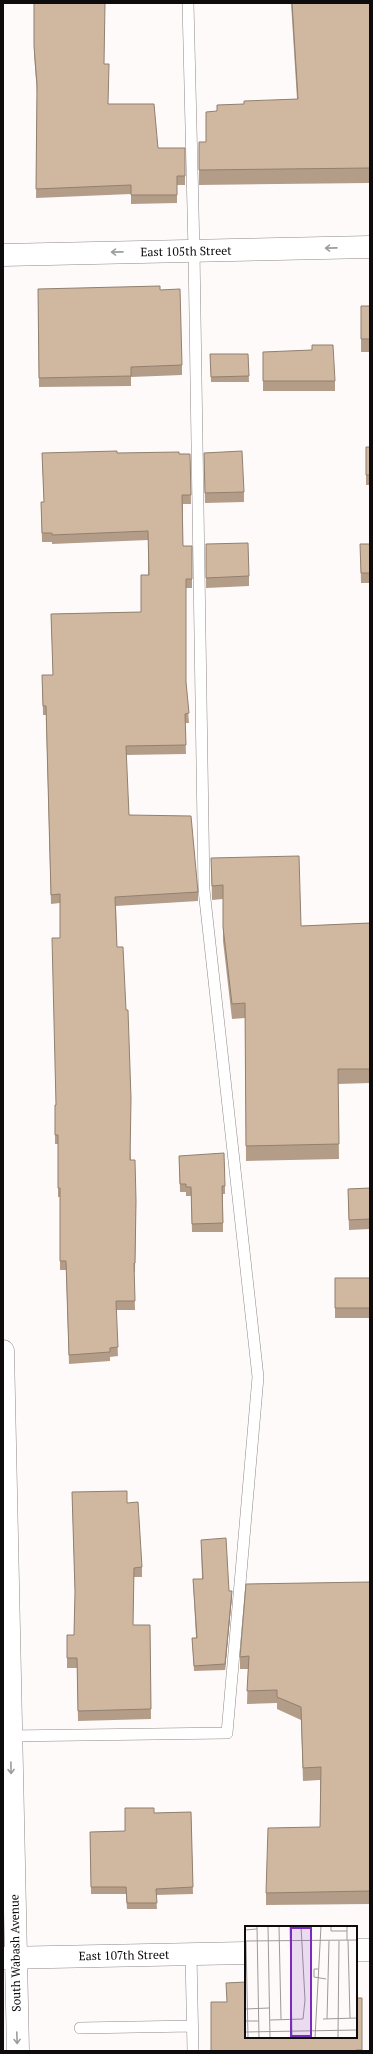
<svg xmlns="http://www.w3.org/2000/svg" width="373" height="2054" viewBox="0 0 373 2054" font-family="'PT Serif',serif">
  <style>
    .lines { fill: none; stroke-linecap: round; stroke-linejoin: round }
    .service-casing { stroke: #908a89; stroke-width: 12 }
    .minor-casing { stroke: #908a89; stroke-width: 23 }
    .tertiary-casing { stroke: #908a89; stroke-width: 23 }
    .service { stroke: #fff; stroke-width: 11 }
    .minor { stroke: #fff; stroke-width: 22 }
    .tertiary { stroke: #fff; stroke-width: 22 }
    .wall { fill: #b39d89 }
    .shaded-wall { fill: #92806f }
    .building { fill: #d0b79f; stroke: #92806f }
    .oneway { stroke: #9e9d9d }
    .labels { text-anchor: middle; dominant-baseline: central; stroke-width: 3; stroke-linejoin: round; paint-order: stroke }
    .street-label { font-size: 12px; fill: #0d0b0b; stroke: #fff }
    .inset-road { fill: none; stroke: #9e9a9a; stroke-width: 1 }
    .view { fill: #7b2cbf; fill-opacity: 0.15; stroke: #7b2cbf; stroke-width: 2 }
    .inset-edge { fill: none; stroke: #0d0b0b; stroke-width: 2 }
  </style>
  <rect width="100%" height="100%" fill="#fefaf9"/>
  <g class="lines">
    <defs>
      <path id="service" d="M 8,1736 L 227,1733 L 258,1377 L 204,890 L 194,251 L 188,3
        M 191,1954 L 193,2051
        M 80,2028 L 193,2026"/>
      <path id="minor" d="M 3,255 L 370,247
        M 3,1351 L 18,2051"/>
      <path id="tertiary" d="M 356,1950 L 370,1950
        M 3,1958 L 246,1953"/>
    </defs>
    <use href="#service" class="service-casing"/>
    <use href="#minor" class="minor-casing"/>
    <use href="#tertiary" class="tertiary-casing"/>
    <use href="#service" class="service"/>
    <use href="#minor" class="minor"/>
    <use href="#tertiary" class="tertiary"/>
  </g>
  <path class="wall" d="M 34,3 L 104,64 L 108,104 L 158,148 L 185,148 L 185,185 L 177,185 L 177,203 L 131,204 L 131,194 L 36,198 L 37,93 L 34,54 Z
    M 291,3 L 370,3 L 370,183 L 199,185 L 199,142 L 206,142 L 217,111 L 244,104 L 297,99 Z
    M 38,289 L 160,290 L 182,365 L 182,375 L 131,377 L 131,386 L 39,387 Z
    M 361,306 L 370,306 L 370,352 L 361,352 Z
    M 263,352 L 335,381 L 335,391 L 263,391 Z
    M 210,354 L 248,354 L 249,382 L 211,382 Z
    M 366,447 L 370,447 L 370,485 L 366,485 Z
    M 42,453 L 190,454 L 191,504 L 183,504 L 183,546 L 192,579 L 192,588 L 186,588 L 186,682 L 189,723 L 185,723 L 186,754 L 126,755 L 129,815 L 198,892 L 198,901 L 116,906 L 117,947 L 131,1160 L 136,1201 L 135,1272 L 134,1272 L 135,1310 L 116,1310 L 118,1356 L 110,1357 L 110,1361 L 69,1364 L 66,1270 L 60,1270 L 60,1197 L 58,1197 L 58,1144 L 55,1144 L 55,1114 L 56,1105 L 60,938 L 60,903 L 51,904 L 46,715 L 43,715 L 42,675 L 53,675 L 51,614 L 141,612 L 148,575 L 148,540 L 52,544 L 52,542 L 42,542 L 41,502 L 44,502 Z
    M 204,453 L 244,492 L 244,502 L 205,503 Z
    M 206,544 L 249,576 L 249,586 L 206,588 Z
    M 360,544 L 370,544 L 370,583 L 361,583 Z
    M 211,858 L 301,926 L 370,923 L 370,1083 L 338,1084 L 339,1159 L 246,1161 L 245,1018 L 232,1019 L 223,941 L 223,899 L 212,900 Z
    M 179,1156 L 225,1186 L 225,1194 L 223,1194 L 223,1232 L 192,1232 L 191,1196 L 186,1196 L 186,1192 L 180,1192 Z
    M 370,1188 L 370,1229 L 349,1230 L 348,1189 Z
    M 335,1278 L 370,1278 L 370,1318 L 335,1318 Z
    M 72,1492 L 127,1503 L 142,1567 L 142,1577 L 134,1577 L 133,1625 L 150,1625 L 151,1719 L 78,1721 L 77,1668 L 67,1668 L 67,1635 L 74,1635 L 75,1596 Z
    M 201,1540 L 232,1596 L 225,1670 L 194,1671 L 192,1638 L 196,1638 L 193,1579 L 202,1579 Z
    M 370,1582 L 370,1904 L 266,1905 L 266,1893 L 320,1827 L 320,1780 L 303,1781 L 301,1720 L 277,1709 L 277,1703 L 247,1704 L 248,1669 L 240,1669 L 240,1657 Z
    M 191,1812 L 193,1894 L 156,1895 L 157,1909 L 127,1909 L 126,1894 L 91,1894 L 90,1832 L 125,1831 L 154,1813 Z
    M 362,1998 L 362,2051 L 211,2051 L 246,2037 Z"/>
  <path class="shaded-wall" d="M 232,1591 L 232,1596 L 225,1670 L 225,1664 Z"/>
  <path class="building" d="M 34,3 L 105,3 L 104,64 L 109,64 L 108,104 L 154,104 L 158,148 L 185,148 L 185,176 L 177,176 L 177,195 L 131,195 L 131,185 L 36,189 L 37,85 L 34,46 Z
    M 292,3 L 370,3 L 370,168 L 199,170 L 199,142 L 206,142 L 206,112 L 217,111 L 217,105 L 244,104 L 244,101 L 298,99 Z
    M 160,286 L 160,290 L 180,289 L 182,365 L 131,367 L 131,376 L 39,378 L 38,289 Z
    M 361,306 L 370,306 L 370,339 L 361,339 Z
    M 312,345 L 333,345 L 335,381 L 263,381 L 263,352 L 312,350 Z
    M 210,354 L 248,354 L 249,376 L 211,377 Z
    M 366,447 L 370,447 L 370,475 L 366,475 Z
    M 117,451 L 117,453 L 179,452 L 179,454 L 190,454 L 191,495 L 182,495 L 183,546 L 192,546 L 192,579 L 186,579 L 186,682 L 189,713 L 185,714 L 186,745 L 126,746 L 129,815 L 191,816 L 198,892 L 115,897 L 117,947 L 123,947 L 126,1010 L 128,1010 L 131,1098 L 130,1160 L 135,1160 L 136,1201 L 135,1263 L 134,1263 L 135,1301 L 116,1301 L 118,1347 L 110,1348 L 110,1352 L 69,1355 L 66,1261 L 60,1261 L 60,1188 L 58,1188 L 58,1135 L 55,1135 L 55,1105 L 56,1105 L 52,938 L 60,938 L 60,894 L 51,895 L 46,706 L 43,706 L 42,675 L 53,675 L 51,614 L 141,612 L 141,575 L 149,575 L 148,531 L 52,535 L 52,533 L 42,533 L 41,502 L 44,502 L 42,453 Z
    M 242,451 L 244,492 L 205,493 L 204,453 Z
    M 248,543 L 249,576 L 206,578 L 206,544 Z
    M 360,544 L 370,544 L 370,573 L 361,573 Z
    M 299,856 L 301,926 L 370,923 L 370,1069 L 338,1069 L 339,1144 L 246,1146 L 245,1003 L 232,1004 L 223,927 L 223,885 L 212,886 L 211,858 Z
    M 224,1153 L 225,1186 L 222,1186 L 223,1223 L 192,1224 L 191,1187 L 186,1187 L 186,1184 L 180,1184 L 179,1156 Z
    M 370,1188 L 370,1219 L 349,1220 L 348,1189 Z
    M 335,1278 L 370,1278 L 370,1308 L 335,1308 Z
    M 127,1491 L 127,1503 L 138,1502 L 142,1567 L 134,1568 L 133,1625 L 150,1625 L 151,1709 L 78,1711 L 77,1658 L 67,1658 L 67,1635 L 74,1635 L 75,1591 L 72,1492 Z
    M 226,1538 L 229,1591 L 232,1591 L 225,1664 L 194,1666 L 192,1638 L 197,1638 L 193,1579 L 203,1579 L 201,1540 Z
    M 370,1582 L 370,1891 L 266,1893 L 268,1828 L 320,1827 L 321,1767 L 303,1768 L 301,1707 L 277,1697 L 277,1690 L 247,1691 L 249,1656 L 240,1657 L 246,1584 Z
    M 125,1808 L 154,1808 L 154,1813 L 191,1812 L 193,1887 L 156,1889 L 157,1903 L 127,1903 L 126,1887 L 91,1887 L 90,1832 L 125,1831 Z
    M 246,1982 L 246,2037 L 356,2037 L 356,1998 L 362,1998 L 362,2050 L 356,2050 L 356,2051 L 211,2051 L 211,2002 L 227,2002 L 226,1983 Z"/>
  <defs><path id="oneway-shaft" d="M-6 0H5M1.5-3L5.5 0L1.5 3" fill="none" stroke-width="1.6" stroke-linecap="round" stroke-linejoin="round"/></defs>
  <g class="oneway">
    <use href="#oneway-shaft" transform="translate(331 248) rotate(179)"/>
    <use href="#oneway-shaft" transform="translate(117 252) rotate(179)"/>
    <use href="#oneway-shaft" transform="translate(11 1768) rotate(89)"/>
    <use href="#oneway-shaft" transform="translate(17 2038) rotate(88)"/>
  </g>
  <g class="labels">
    <g class="street-label">
      <text transform="translate(186 251) rotate(-1)">East 105th Street</text>
      <text transform="translate(15 1953) rotate(-91)">South Wabash Avenue</text>
      <text transform="translate(124 1955) rotate(-1)">East 107th Street</text>
    </g>
  </g>
  <g transform="translate(245 1926)">
    <rect width="112" height="112" fill="#fefaf9"/>
    <path class="inset-road" d="M 12,0 L 14,112M 23,0 L 25,112M 34,0 L 36,93M 45,0 L 47,112M 86,0 L 86,5 L 102,5M 102,0 L 102,14M 0,4 L 12,3M 103,14 L 105,92M 0,15 L 112,14M 1,15 L 3,112M 73,43 L 69,43 L 69,51 L 81,53M 0,83 L 24,82M 78,93 L 112,92M 82,93 L 84,15M 25,94 L 58,93 L 60,74 L 56,0M 0,95 L 14,95M 0,106 L 112,104M 70,112 L 76,0M 93,112 L 94,15"/>
    <path class="view" d="M 46,2 L 66,2 L 66,110 L 46,110 Z"/>
    <rect width="112" height="112" class="inset-edge"/>
  </g>
  <rect width="373" height="2054" fill="none" stroke="#0d0b0b" stroke-width="8"/>
</svg>
